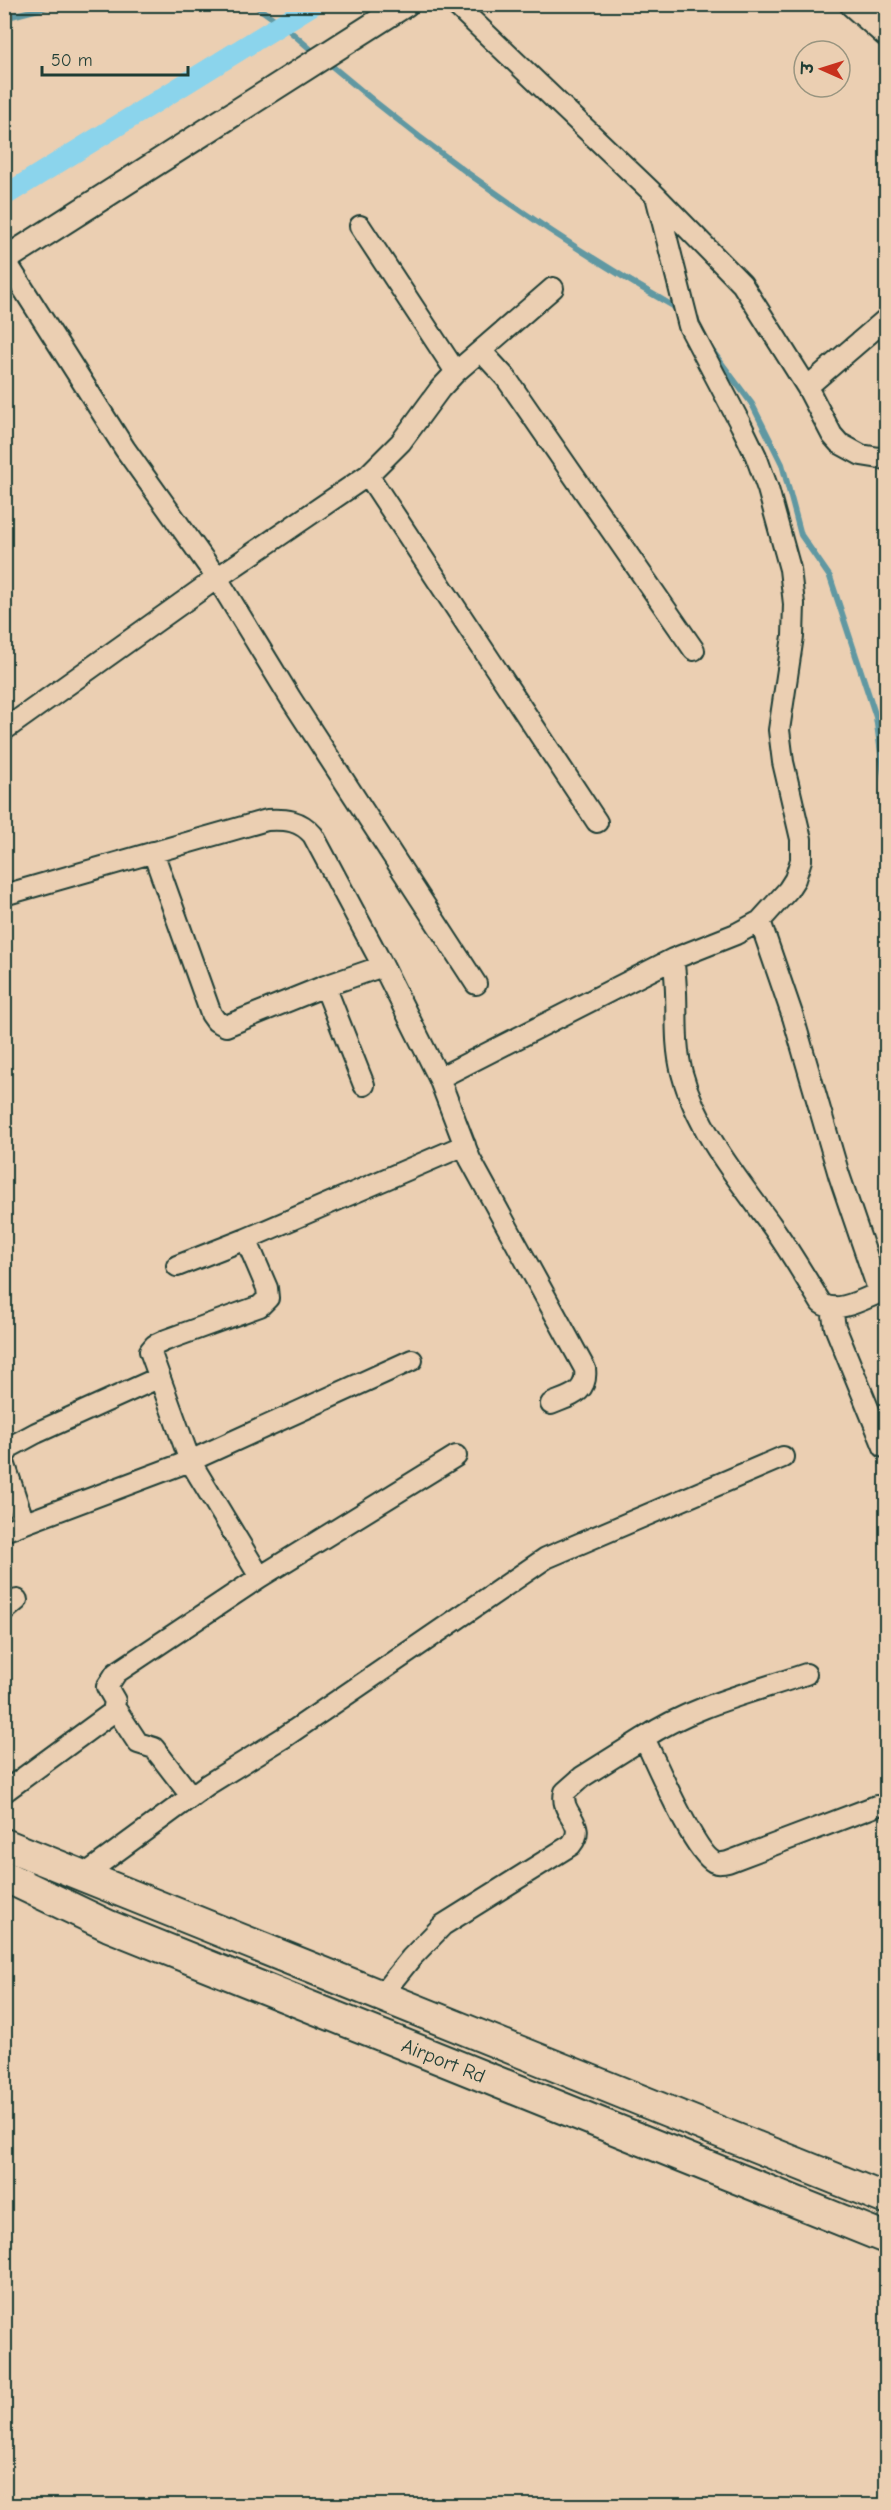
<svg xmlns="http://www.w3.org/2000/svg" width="891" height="2510" viewBox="0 0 891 2510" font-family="'Comic Neue','Playpen Sans Deva',sans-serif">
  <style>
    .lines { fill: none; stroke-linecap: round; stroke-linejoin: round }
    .stream { stroke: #6098a2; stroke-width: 6 }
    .canal { stroke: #8bd4ec; stroke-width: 21 }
    .minor-casing { stroke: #1f3d34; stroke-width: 24 }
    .tertiary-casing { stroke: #1f3d34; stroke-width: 28 }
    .primary-casing { stroke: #1f3d34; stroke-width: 34 }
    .minor { stroke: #ebcfb2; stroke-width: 20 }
    .tertiary { stroke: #ebcfb2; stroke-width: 24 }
    .primary { stroke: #ebcfb2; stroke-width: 30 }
    .labels { text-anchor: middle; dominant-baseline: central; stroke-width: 5; stroke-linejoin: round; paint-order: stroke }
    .street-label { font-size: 20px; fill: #1f3d34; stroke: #ebcfb2 }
  </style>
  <rect width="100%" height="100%" fill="#ebcfb2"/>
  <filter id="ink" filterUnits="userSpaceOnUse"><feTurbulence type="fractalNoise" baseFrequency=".0167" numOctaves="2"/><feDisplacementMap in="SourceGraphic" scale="12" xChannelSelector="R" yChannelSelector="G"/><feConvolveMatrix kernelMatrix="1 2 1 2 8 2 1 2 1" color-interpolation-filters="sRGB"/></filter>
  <g filter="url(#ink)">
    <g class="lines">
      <path class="stream" d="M 253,4 L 284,26 L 316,54
        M 4,18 L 58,4
        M 327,62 C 434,153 550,236 673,306 L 679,313
        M 708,345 L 752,404 L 782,464 L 801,535 L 830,577 L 876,717 L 886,790"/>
      <path class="canal" d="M 4,196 L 314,4"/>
      <defs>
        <path id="minor" d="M 455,4 L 656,196 L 742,284 L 807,387 L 832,435 L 839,443 L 861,455 L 886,459
          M 360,226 L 456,372
          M 5,260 L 125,449 L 217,578 L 291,699 L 476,984
          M 482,352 L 506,378 L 694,650
          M 807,387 L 886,319
          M 368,475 L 597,822
          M 4,730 L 217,578 L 368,475 L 401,442 L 440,389 L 456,372 L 553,288
          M 153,852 L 211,1014 L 216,1021 L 226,1026 L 325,986 L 383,966
          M 4,895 L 267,820 C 286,819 300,820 313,835 L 383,966 L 439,1078 L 673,959 L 736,934 L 760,921 L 788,890 L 795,879 L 801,860 L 801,839 L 783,762 L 779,730 L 793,636 L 794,604 L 790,569 L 768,489 L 756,456 L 741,425 L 689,326 L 656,196
          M 760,921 L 793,1017 L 839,1175 L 879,1292
          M 673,959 C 680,996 672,1035 682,1073 C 697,1130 738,1179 772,1226 C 790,1251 805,1277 821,1303 C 838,1316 868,1296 886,1290
          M 325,986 L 364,1085
          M 439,1078 L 470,1159 L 585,1369 C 588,1393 570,1396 551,1404
          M 246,1239 L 465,1145
          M 177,1266 L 246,1239 L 267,1288 L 268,1298 L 260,1306 L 166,1340 L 155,1345 L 150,1351 L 190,1461 L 260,1577
          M 832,1309 L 835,1327 L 884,1447
          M 4,1457 L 10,1447 L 36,1433 L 158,1378
          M 4,1462 L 24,1523
          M 4,1531 L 190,1461 L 412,1360
          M 4,1611 L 17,1600
          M 806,1674 C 753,1692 692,1706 644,1738 C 656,1762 693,1851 714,1862 C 718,1864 723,1863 728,1862 L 876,1806
          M 115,1708 L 138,1743 L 154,1748 L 191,1796
          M 4,1792 L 113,1712 L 115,1701 L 107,1687 L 116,1673 L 260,1577 L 456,1456
          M 83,1876 L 207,1785 L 283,1738 L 546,1558 L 783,1457
          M 382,1994 L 411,1958 L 443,1925 L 571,1845 C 589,1823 559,1815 565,1792 L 582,1777 L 644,1738"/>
        <path id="tertiary" d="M 852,4 L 886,34
          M 4,260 L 406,4"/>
        <g id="primary">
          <path d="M 4,1844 L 886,2199"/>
          <path id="s1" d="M 4,1876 L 109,1926 L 886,2238"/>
        </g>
      </defs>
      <use href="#minor" class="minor-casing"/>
      <use href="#tertiary" class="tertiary-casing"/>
      <use href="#primary" class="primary-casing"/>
      <use href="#minor" class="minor"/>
      <use href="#tertiary" class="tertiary"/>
      <use href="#primary" class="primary"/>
    </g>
  </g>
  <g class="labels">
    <g class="street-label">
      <text stroke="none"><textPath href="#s1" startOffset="477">Airport Rd</textPath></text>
    </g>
  </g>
  <rect width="891" height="2510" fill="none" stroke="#ebcfb2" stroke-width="24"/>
  <rect x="12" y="12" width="867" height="2486" fill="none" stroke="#1f3d34" stroke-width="2" filter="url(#ink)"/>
  <g transform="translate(822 69) rotate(273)"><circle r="28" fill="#ebcfb2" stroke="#999580" stroke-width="1.5"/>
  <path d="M0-4.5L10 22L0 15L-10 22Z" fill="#c8321e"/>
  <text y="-9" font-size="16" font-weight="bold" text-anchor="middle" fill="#1f3d34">उ</text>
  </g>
  <path d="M42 66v9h146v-9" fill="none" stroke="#1f3d34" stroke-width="3"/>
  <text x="51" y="66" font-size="18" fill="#1f3d34" stroke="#ebcfb2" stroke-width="4.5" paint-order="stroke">50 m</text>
</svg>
